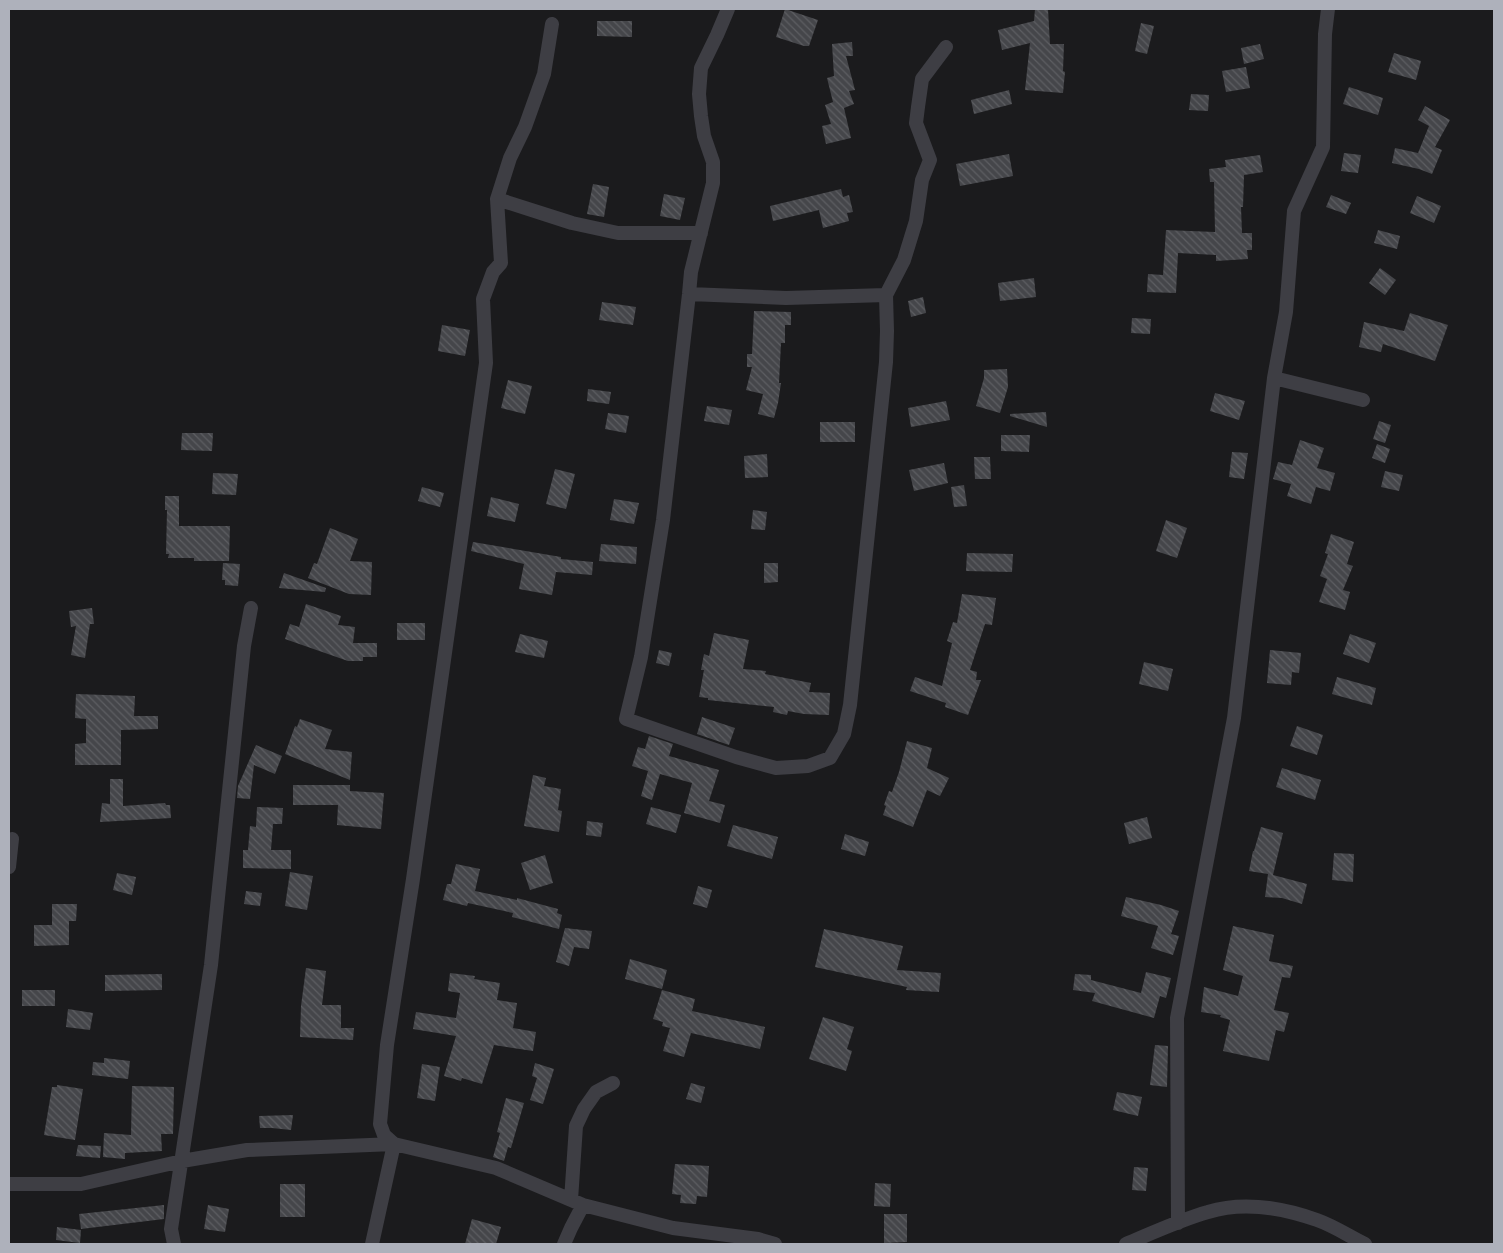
<svg xmlns="http://www.w3.org/2000/svg" width="1503" height="1253" viewBox="0 0 1503 1253" font-family="Karla,sans-serif">
  <style>
    .building { fill: url(#building-back-hatch) }
    .lines { fill: none; stroke-linecap: round; stroke-linejoin: round }
    .minor { stroke: #3e3e44; stroke-width: 14 }
  </style>
  <defs>
    <pattern id="building-back-hatch" width="6" height="6" patternUnits="userSpaceOnUse" patternTransform="scale(1.25)"><rect width="6" height="6" fill="#45464a"/><path d="M-1 5l2 2M0 0l6 6M5-1l2 2" fill="none" stroke="#5d5e62"/></pattern>
  </defs>
  <rect width="100%" height="100%" fill="#1b1b1d"/>
  <path class="building" d="M 785,9 L 818,20 L 809,46 L 804,46 L 776,37 Z
    M 1035,9 L 1048,9 L 1050,44 L 1064,44 L 1063,71 L 1065,72 L 1063,93 L 1025,90 L 1030,43 L 1002,50 L 998,30 L 1034,21 Z
    M 597,21 L 632,21 L 632,37 L 597,36 Z
    M 1141,23 L 1154,26 L 1147,54 L 1135,51 Z
    M 852,42 L 853,56 L 846,56 L 855,90 L 849,91 L 854,104 L 844,108 L 851,138 L 826,144 L 822,126 L 831,124 L 825,105 L 833,102 L 827,78 L 834,76 L 832,44 Z
    M 1260,44 L 1264,59 L 1244,64 L 1241,48 Z
    M 1394,53 L 1421,61 L 1416,80 L 1388,72 Z
    M 1246,67 L 1250,88 L 1226,92 L 1222,71 Z
    M 1349,87 L 1383,98 L 1378,115 L 1343,104 Z
    M 1009,90 L 1012,104 L 974,114 L 971,100 Z
    M 1191,94 L 1209,95 L 1208,111 L 1189,110 Z
    M 1425,106 L 1450,120 L 1435,147 L 1442,150 L 1432,174 L 1419,169 L 1392,163 L 1395,148 L 1418,153 L 1429,126 L 1418,120 Z
    M 1344,153 L 1361,155 L 1358,173 L 1341,171 Z
    M 1009,154 L 1013,176 L 960,186 L 956,164 Z
    M 1260,155 L 1263,172 L 1244,175 L 1243,207 L 1241,207 L 1242,233 L 1252,233 L 1252,250 L 1247,250 L 1248,259 L 1216,261 L 1216,255 L 1178,253 L 1176,293 L 1147,292 L 1148,274 L 1163,275 L 1166,230 L 1215,232 L 1214,182 L 1210,182 L 1209,169 L 1226,167 L 1225,160 Z
    M 593,184 L 609,187 L 604,217 L 587,214 Z
    M 841,189 L 843,197 L 849,195 L 853,212 L 847,213 L 849,221 L 823,228 L 819,210 L 773,221 L 770,206 Z
    M 664,194 L 685,198 L 680,220 L 660,216 Z
    M 1331,195 L 1351,203 L 1346,214 L 1326,207 Z
    M 1417,196 L 1441,206 L 1434,223 L 1410,213 Z
    M 1378,230 L 1400,236 L 1397,249 L 1374,243 Z
    M 1380,268 L 1396,280 L 1385,295 L 1369,283 Z
    M 1034,278 L 1036,297 L 1000,301 L 998,283 Z
    M 923,297 L 926,313 L 911,317 L 908,301 Z
    M 602,302 L 636,307 L 633,325 L 599,320 Z
    M 754,311 L 791,312 L 791,325 L 785,325 L 785,343 L 781,343 L 779,383 L 781,383 L 778,403 L 774,418 L 758,414 L 763,394 L 746,390 L 752,367 L 747,367 L 747,354 L 752,354 Z
    M 1410,313 L 1448,325 L 1435,361 L 1383,344 L 1381,352 L 1359,347 L 1364,322 L 1404,331 Z
    M 1132,318 L 1151,319 L 1150,334 L 1131,333 Z
    M 442,325 L 470,330 L 465,356 L 438,351 Z
    M 1007,369 L 1008,387 L 1000,413 L 976,406 L 984,378 L 984,370 Z
    M 508,380 L 532,386 L 525,414 L 501,408 Z
    M 588,389 L 611,392 L 609,404 L 587,401 Z
    M 1215,393 L 1245,401 L 1239,420 L 1210,411 Z
    M 946,401 L 950,420 L 911,427 L 908,408 Z
    M 707,406 L 732,410 L 729,425 L 704,421 Z
    M 1046,412 L 1047,427 L 1010,416 L 1010,414 Z
    M 608,413 L 629,416 L 626,433 L 605,429 Z
    M 1379,421 L 1391,425 L 1385,443 L 1373,439 Z
    M 820,422 L 855,422 L 855,442 L 820,442 Z
    M 182,433 L 213,433 L 212,451 L 181,450 Z
    M 1001,435 L 1030,435 L 1029,452 L 1001,451 Z
    M 1300,440 L 1324,448 L 1317,468 L 1335,473 L 1330,491 L 1316,487 L 1311,504 L 1287,496 L 1291,484 L 1273,479 L 1278,462 L 1292,465 Z
    M 1377,444 L 1390,449 L 1385,463 L 1372,458 Z
    M 1232,452 L 1248,453 L 1244,479 L 1229,477 Z
    M 767,454 L 768,477 L 745,478 L 744,456 Z
    M 974,457 L 990,457 L 991,479 L 975,479 Z
    M 944,463 L 948,483 L 914,491 L 909,470 Z
    M 555,469 L 575,474 L 566,509 L 546,504 Z
    M 1385,471 L 1403,475 L 1399,491 L 1381,487 Z
    M 213,473 L 238,474 L 236,495 L 212,494 Z
    M 964,485 L 967,506 L 954,507 L 951,487 Z
    M 422,487 L 444,493 L 440,507 L 418,501 Z
    M 165,496 L 179,496 L 179,526 L 230,526 L 229,561 L 194,561 L 194,558 L 168,558 L 169,554 L 166,554 L 167,510 L 165,510 Z
    M 491,497 L 519,504 L 515,522 L 487,516 Z
    M 614,499 L 639,503 L 634,524 L 610,520 Z
    M 753,510 L 767,512 L 765,530 L 751,529 Z
    M 1166,520 L 1187,528 L 1177,558 L 1156,551 Z
    M 330,528 L 358,539 L 350,561 L 372,562 L 371,595 L 349,594 L 308,578 L 314,563 L 317,564 Z
    M 1331,534 L 1354,542 L 1347,564 L 1353,566 L 1343,590 L 1350,592 L 1345,610 L 1319,602 L 1327,579 L 1320,576 L 1328,554 L 1325,553 Z
    M 473,542 L 561,557 L 561,559 L 593,562 L 592,575 L 556,572 L 552,595 L 519,589 L 524,564 L 471,551 Z
    M 601,544 L 637,547 L 636,564 L 599,561 Z
    M 967,553 L 1013,554 L 1012,572 L 966,571 Z
    M 223,563 L 240,564 L 238,586 L 225,585 L 225,580 L 222,580 Z
    M 764,563 L 778,563 L 778,582 L 764,583 Z
    M 284,573 L 326,588 L 325,592 L 279,588 Z
    M 962,594 L 996,598 L 992,625 L 985,624 L 970,670 L 977,672 L 976,680 L 981,680 L 968,715 L 945,707 L 946,703 L 910,691 L 915,677 L 942,686 L 952,643 L 947,641 L 953,622 L 957,623 Z
    M 306,604 L 341,616 L 338,625 L 355,627 L 353,643 L 377,643 L 377,657 L 363,657 L 363,661 L 348,661 L 285,639 L 290,624 L 299,627 Z
    M 92,608 L 94,624 L 90,624 L 85,658 L 71,655 L 76,626 L 71,627 L 69,611 Z
    M 397,623 L 425,623 L 425,640 L 397,640 Z
    M 714,633 L 749,640 L 743,669 L 766,671 L 765,674 L 811,683 L 809,692 L 830,693 L 829,715 L 804,714 L 788,711 L 787,715 L 773,712 L 774,707 L 708,700 L 708,698 L 699,697 L 704,670 L 701,670 L 704,654 L 709,656 Z
    M 520,634 L 548,641 L 544,658 L 515,652 Z
    M 1350,634 L 1376,643 L 1369,663 L 1343,654 Z
    M 659,650 L 672,653 L 669,666 L 656,663 Z
    M 1270,650 L 1301,653 L 1299,673 L 1292,672 L 1291,685 L 1267,683 Z
    M 1144,662 L 1173,669 L 1168,691 L 1139,684 Z
    M 1337,677 L 1376,688 L 1372,705 L 1332,694 Z
    M 76,694 L 135,696 L 134,716 L 158,716 L 158,729 L 121,730 L 121,765 L 75,765 L 75,744 L 86,743 L 86,719 L 75,718 Z
    M 702,717 L 735,728 L 729,745 L 697,734 Z
    M 300,719 L 332,730 L 325,749 L 352,752 L 350,780 L 285,754 L 295,726 L 297,727 Z
    M 1297,726 L 1323,735 L 1317,755 L 1290,746 Z
    M 649,736 L 673,744 L 669,756 L 719,770 L 709,801 L 725,805 L 720,823 L 684,813 L 692,783 L 660,774 L 652,800 L 641,796 L 648,771 L 632,766 L 638,747 L 645,749 Z
    M 907,741 L 932,748 L 927,768 L 949,778 L 940,796 L 927,790 L 913,827 L 883,815 L 886,806 L 884,805 L 889,791 L 892,792 L 899,772 Z
    M 256,745 L 282,756 L 275,774 L 254,765 L 250,799 L 237,798 L 238,786 Z
    M 1282,768 L 1321,780 L 1315,800 L 1276,787 Z
    M 533,775 L 546,778 L 544,786 L 561,789 L 558,810 L 562,811 L 559,832 L 524,826 Z
    M 110,779 L 123,779 L 123,806 L 165,803 L 166,805 L 170,805 L 171,818 L 100,822 L 102,803 L 110,804 Z
    M 293,785 L 350,785 L 350,791 L 384,793 L 381,829 L 337,825 L 338,805 L 293,805 Z
    M 257,807 L 283,808 L 282,824 L 273,824 L 271,850 L 291,850 L 291,869 L 243,868 L 243,850 L 248,850 L 250,826 L 256,827 Z
    M 651,807 L 681,815 L 676,833 L 646,824 Z
    M 1147,817 L 1152,838 L 1129,844 L 1124,823 Z
    M 587,821 L 603,823 L 601,837 L 586,835 Z
    M 733,825 L 778,837 L 772,859 L 727,846 Z
    M 1261,827 L 1283,833 L 1273,875 L 1307,884 L 1302,904 L 1282,898 L 1265,897 L 1268,874 L 1249,871 L 1253,851 L 1254,851 Z
    M 845,834 L 869,842 L 865,856 L 841,849 Z
    M 1334,853 L 1354,854 L 1353,882 L 1332,880 Z
    M 545,855 L 553,883 L 530,890 L 521,863 Z
    M 456,864 L 480,869 L 475,891 L 517,900 L 517,898 L 558,909 L 557,913 L 562,915 L 559,929 L 512,917 L 513,913 L 468,903 L 467,906 L 443,900 L 447,884 L 451,884 Z
    M 290,872 L 313,876 L 307,910 L 285,906 Z
    M 117,873 L 136,877 L 132,895 L 113,890 Z
    M 698,886 L 712,890 L 707,908 L 693,904 Z
    M 246,891 L 262,893 L 260,906 L 244,904 Z
    M 1126,897 L 1161,905 L 1179,911 L 1171,934 L 1179,936 L 1173,955 L 1151,948 L 1158,926 L 1121,916 Z
    M 52,904 L 77,904 L 76,921 L 69,921 L 69,945 L 34,946 L 34,925 L 52,925 Z
    M 1233,926 L 1274,935 L 1269,961 L 1293,966 L 1290,978 L 1282,977 L 1274,1010 L 1289,1013 L 1284,1032 L 1276,1030 L 1269,1061 L 1223,1051 L 1230,1020 L 1220,1017 L 1221,1015 L 1201,1012 L 1204,987 L 1238,996 L 1243,976 L 1223,970 Z
    M 565,928 L 592,931 L 589,949 L 574,947 L 569,966 L 556,962 Z
    M 824,929 L 903,946 L 897,970 L 941,973 L 939,992 L 906,990 L 907,987 L 815,967 Z
    M 630,959 L 667,970 L 662,989 L 625,979 Z
    M 306,968 L 326,971 L 322,1005 L 341,1005 L 341,1028 L 354,1028 L 353,1040 L 300,1037 L 301,1006 Z
    M 1146,972 L 1171,978 L 1166,998 L 1160,996 L 1154,1018 L 1092,1001 L 1095,993 L 1073,990 L 1075,974 L 1091,975 L 1091,980 L 1141,993 Z
    M 450,973 L 475,976 L 474,979 L 500,983 L 497,1000 L 517,1003 L 513,1028 L 536,1032 L 533,1051 L 494,1045 L 482,1084 L 462,1078 L 461,1081 L 444,1076 L 456,1036 L 413,1029 L 416,1012 L 456,1018 L 460,993 L 448,991 Z
    M 162,974 L 162,990 L 105,991 L 105,975 Z
    M 22,990 L 55,990 L 55,1006 L 22,1006 Z
    M 662,990 L 695,999 L 692,1011 L 765,1027 L 760,1049 L 691,1033 L 684,1057 L 663,1051 L 670,1028 L 662,1026 L 663,1022 L 653,1019 Z
    M 68,1009 L 93,1013 L 90,1030 L 66,1027 Z
    M 823,1017 L 854,1027 L 847,1049 L 852,1051 L 846,1071 L 809,1059 Z
    M 1155,1045 L 1168,1046 L 1167,1087 L 1150,1085 Z
    M 104,1058 L 130,1061 L 128,1079 L 92,1075 L 93,1062 L 104,1063 Z
    M 535,1063 L 554,1069 L 543,1104 L 530,1100 L 537,1078 L 532,1076 Z
    M 422,1064 L 440,1067 L 435,1101 L 417,1098 Z
    M 691,1083 L 705,1087 L 701,1103 L 686,1099 Z
    M 57,1085 L 83,1089 L 75,1140 L 44,1135 L 52,1087 L 57,1087 Z
    M 132,1086 L 174,1087 L 173,1134 L 161,1134 L 162,1151 L 125,1153 L 125,1159 L 103,1157 L 104,1133 L 131,1135 Z
    M 1117,1092 L 1142,1097 L 1138,1116 L 1113,1110 Z
    M 506,1098 L 524,1103 L 511,1148 L 508,1147 L 504,1161 L 493,1157 L 500,1133 L 497,1132 Z
    M 293,1115 L 291,1130 L 272,1128 L 260,1128 L 259,1116 Z
    M 78,1145 L 101,1146 L 100,1158 L 76,1156 Z
    M 675,1164 L 709,1166 L 707,1197 L 697,1196 L 696,1204 L 680,1203 L 681,1195 L 672,1194 Z
    M 1134,1167 L 1148,1168 L 1146,1191 L 1132,1190 Z
    M 875,1183 L 891,1184 L 890,1207 L 874,1206 Z
    M 280,1184 L 305,1184 L 305,1217 L 280,1217 Z
    M 164,1205 L 164,1219 L 81,1229 L 79,1214 Z
    M 208,1205 L 229,1209 L 225,1232 L 204,1229 Z
    M 884,1214 L 907,1214 L 907,1242 L 884,1243 Z
    M 472,1219 L 501,1227 L 496,1244 L 465,1244 Z
    M 57,1227 L 81,1230 L 80,1243 L 56,1240 Z"/>
  <g class="lines">
    <path class="minor" d="M 728,9 L 717,35 L 701,68 L 699,94 L 701,116 L 704,136 L 713,162 L 713,183 L 691,272 L 689,294 L 663,520 L 641,657 L 626,719 L 736,757 L 776,768 L 808,766 L 830,758 L 844,734 L 850,705 L 886,362 L 887,331 L 886,295 L 904,260 L 916,221 L 922,180 L 930,160 L 916,123 L 918,107 L 922,79 L 946,47
      M 552,24 L 544,74 L 525,127 L 510,158 L 497,199 L 572,223 L 618,233 L 701,233
      M 689,294 L 786,298 L 886,295
      M 1274,378 L 1363,400
      M 9,867 L 12,839
      M 9,1184 L 81,1184 L 182,1161 L 247,1150 L 394,1144 L 496,1168 L 583,1205 L 673,1228 L 758,1239 L 775,1244
      M 571,1200 L 576,1126 L 584,1109 L 596,1092 L 613,1083
      M 1178,1223 L 1177,1018 L 1234,718 L 1274,378 L 1286,312 L 1294,211 L 1323,147 L 1325,34 L 1328,9
      M 174,1244 L 171,1229 L 211,965 L 244,646 L 251,608
      M 372,1244 L 394,1144 L 384,1135 L 380,1124 L 387,1045 L 413,879 L 486,363 L 483,299 L 493,272 L 501,263 L 497,199
      M 564,1244 L 571,1228 L 583,1205
      M 1126,1244 C 1152,1233 1180,1220 1208,1212 C 1243,1201 1283,1208 1317,1220 C 1334,1226 1349,1236 1365,1244"/>
  </g>
  <rect width="1503" height="1253" fill="none" stroke="#aeb1bb" stroke-width="20"/>
</svg>
